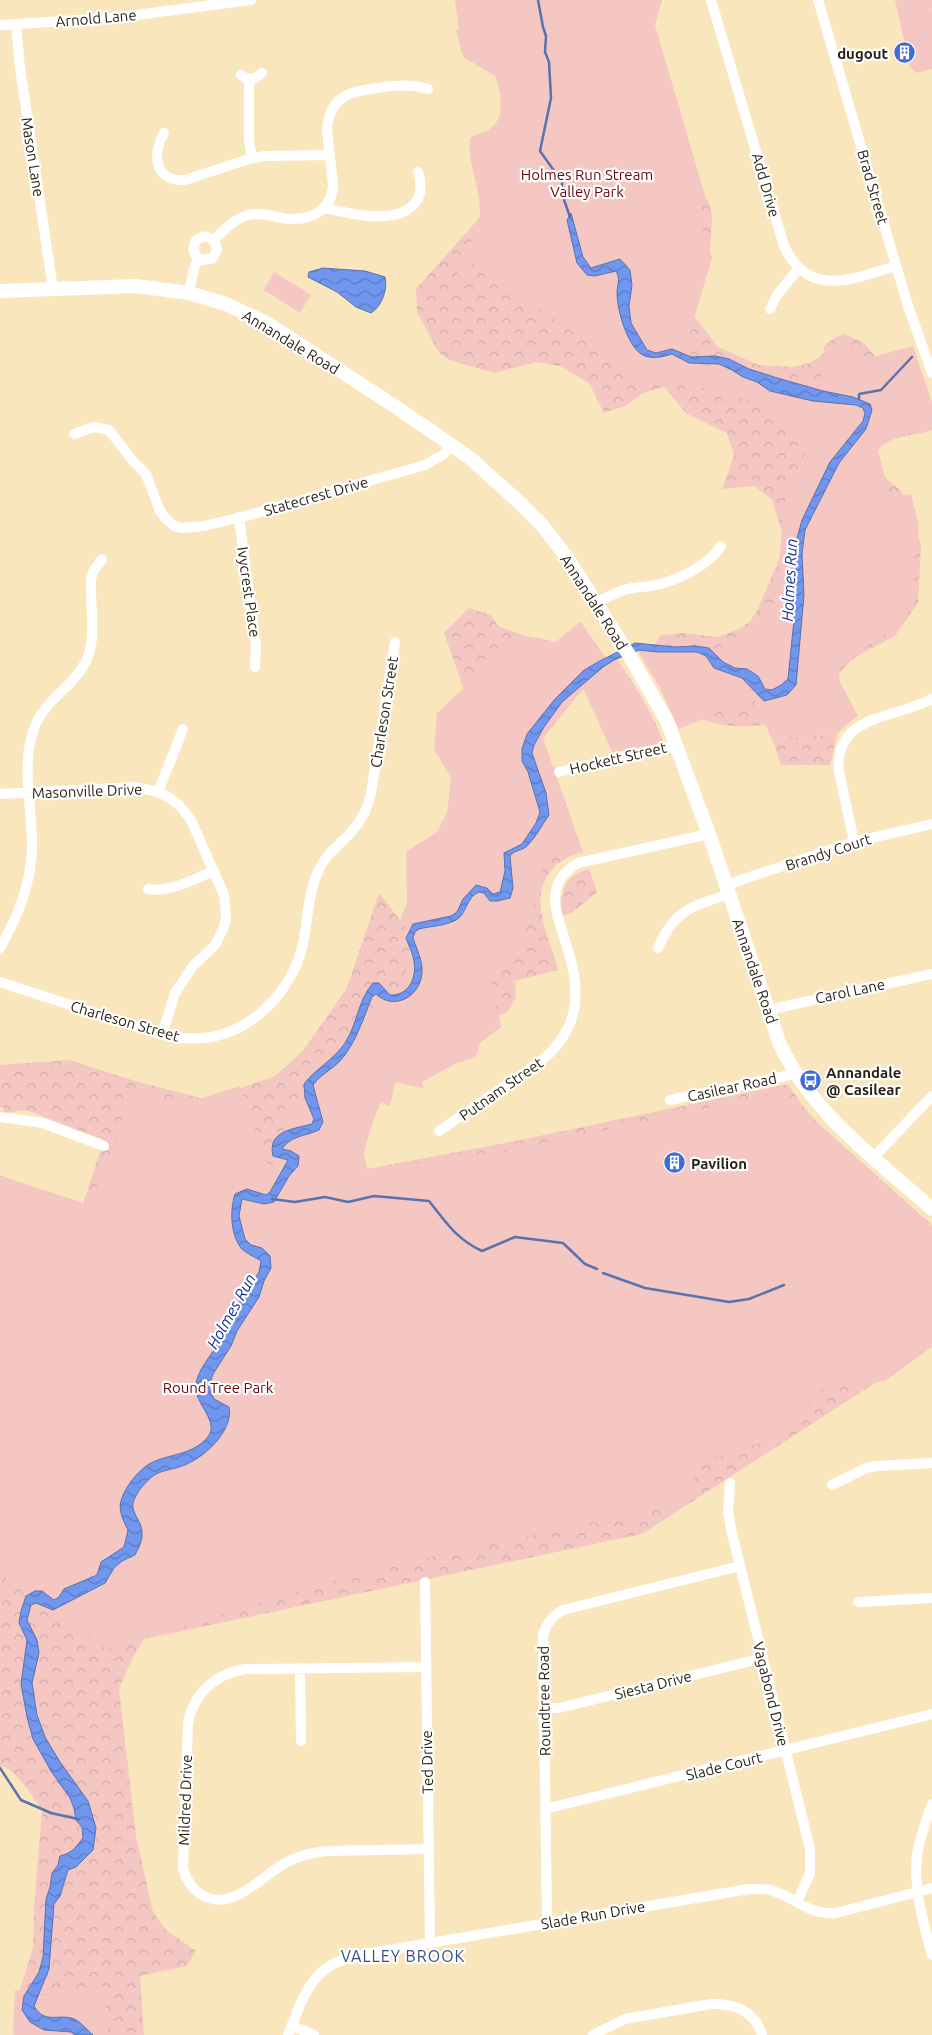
<svg xmlns="http://www.w3.org/2000/svg" width="932" height="2035" viewBox="0 0 932 2035" font-family="Ubuntu,sans-serif">
  <style>
    .forest { fill: url(#forest-crowns) }
    .green { fill: #f4c7c3 }
    .water { fill: url(#water-waves); stroke: #5a72ad }
    .lines { fill: none; stroke-linecap: round; stroke-linejoin: round }
    .stream { stroke: #5a72ad; stroke-width: 2.5 }
    .street { stroke: #fff; stroke-width: 10 }
    .secondary { stroke: #fff; stroke-width: 14 }
    .labels { text-anchor: middle; dominant-baseline: central; stroke-width: 4.5; stroke-linejoin: round; paint-order: stroke }
    .street-label { font-size: 15px; fill: #271f10; stroke: #fff }
    .poi-label { font-size: 15px; font-weight: bold; fill: #271f10; stroke: #fff; text-anchor: start }
    .park-label { font-size: 15px; fill: #6f050e; stroke: #fff }
    .water-label { font-size: 16px; font-style: italic; fill: #122f95; stroke: #fff }
    .neighbourhood-label { font-size: 16px; letter-spacing: 1px; fill: #364e88; stroke: #fff }
  </style>
  <defs>
    <pattern id="forest-crowns" width="20" height="18" patternUnits="userSpaceOnUse" patternTransform="scale(1.25)"><rect width="20" height="18" fill="#f4c7c3"/><path d="M2 6a3 3 0 1 1 6 0M12 15a3 3 0 1 1 6 0" fill="none" stroke="#d1aaa6"/></pattern>
    <pattern id="water-waves" width="16" height="10" patternUnits="userSpaceOnUse" patternTransform="scale(1.25)"><rect width="16" height="10" fill="#7096f0"/><path d="M0 5q4-4 8 0t8 0" fill="none" stroke="#5c7ac1"/></pattern>
  </defs>
  <rect width="100%" height="100%" fill="#fae6bd"/>
  <path class="forest" d="M 653,47 L 680,108 L 694,185 L 707,199 L 711,209 L 712,220 L 709,263 L 692,313 L 718,347 L 759,365 L 794,367 L 806,364 L 817,359 L 825,352 L 825,346 L 834,338 L 845,334 L 864,343 L 886,369 L 932,405 L 932,430 C 907,439 876,433 872,467 L 899,489 L 906,498 L 913,517 L 921,545 L 918,603 L 895,636 L 855,657 L 839,673 L 842,706 C 801,719 732,740 693,714 L 655,645 L 661,635 L 684,633 L 718,637 L 741,628 L 750,621 L 757,611 L 780,557 L 782,532 L 772,500 L 755,486 L 722,489 L 734,455 L 727,433 L 687,414 L 664,387 L 643,393 L 625,406 L 604,413 L 589,383 L 560,366 L 536,362 L 494,373 L 449,360 L 439,353 L 417,312 L 416,289 L 481,216 Z
    M 469,608 L 491,615 L 498,626 L 525,636 L 549,640 L 555,643 L 581,622 L 607,660 L 617,659 C 635,685 652,712 664,743 L 613,752 L 584,688 L 543,738 L 583,852 C 567,856 557,862 548,875 C 529,904 551,940 558,970 L 515,981 L 516,997 L 507,1013 L 499,1015 L 501,1027 L 480,1043 L 476,1056 L 455,1064 L 422,1082 L 424,1088 L 395,1082 L 390,1106 L 381,1101 L 369,1132 L 364,1153 L 367,1169 L 515,1141 L 788,1084 L 802,1105 L 819,1124 L 932,1225 L 932,1346 L 642,1534 L 144,1639 L 133,1657 L 119,1689 L 136,1836 L 153,1912 L 166,1930 L 196,1951 L 187,1966 L 140,1976 L 144,2035 L 59,2035 L 23,2026 L 14,2009 L 33,1948 L 34,1908 L 42,1810 C 33,1798 15,1767 0,1766 L 0,1175 L 82,1207 L 104,1140 L 26,1110 L 4,1113 L 4,1108 L 0,1107 L 0,1065 L 69,1060 L 135,1081 L 208,1100 L 275,1076 L 302,1052 L 347,988 L 379,893 L 400,920 L 438,832 L 448,813 L 464,690 L 444,633 Z
    M 837,735 L 830,765 L 781,765 L 772,738 Z
    M 589,869 L 597,892 L 572,913 L 560,916 L 559,913 C 563,890 563,876 589,869 Z"/>
  <path class="green" d="M 455,0 L 662,0 L 655,25 L 706,199 L 694,203 L 712,258 L 682,359 L 820,395 L 824,346 L 862,348 L 865,359 L 913,346 L 932,402 L 932,426 L 876,443 L 891,499 L 911,494 L 919,525 L 907,620 L 833,668 L 858,716 L 845,726 L 836,735 L 771,738 L 754,697 L 679,729 L 660,688 L 636,648 L 717,652 L 722,657 L 774,611 L 785,502 L 811,440 L 758,402 L 658,377 L 637,385 L 599,351 L 474,262 L 455,280 C 462,261 480,230 480,211 C 480,186 467,163 470,138 C 476,133 482,134 488,130 C 507,119 501,93 495,76 L 463,57 L 456,30 L 459,30 Z
    M 895,0 L 932,0 L 932,9 L 930,10 L 932,10 L 932,69 L 916,73 L 910,67 Z
    M 274,272 L 311,295 L 300,313 L 264,290 Z
    M 580,622 L 606,660 L 616,659 C 634,686 650,713 663,743 L 612,752 L 583,688 L 542,738 L 582,852 L 545,860 L 523,943 L 489,973 L 500,1027 L 479,1043 L 475,1057 L 454,1064 L 421,1082 L 423,1088 L 394,1082 L 390,1103 L 388,1105 L 380,1101 L 363,1153 L 366,1169 L 503,1152 L 783,1092 L 877,1186 L 932,1237 L 932,1347 L 885,1381 L 825,1385 L 775,1438 L 704,1461 L 678,1505 L 447,1553 L 340,1579 L 107,1649 L 0,1575 L 0,1176 L 90,1205 L 119,1133 L 130,1087 L 180,1105 L 240,1086 L 271,1175 L 299,1094 L 404,985 L 411,934 L 400,920 L 407,904 L 406,852 L 437,832 L 447,813 L 451,778 L 434,749 L 437,713 L 481,672 L 480,666 L 524,636 L 554,643 Z
    M 104,1986 L 108,2035 L 14,2035 L 13,2034 L 15,1990 L 36,1996 Z"/>
  <path class="water" d="M 571,213 L 583,257 L 591,268 L 620,259 L 630,270 L 632,285 L 629,306 L 631,323 L 647,350 L 656,353 L 672,349 L 691,357 L 715,356 L 729,359 L 749,369 L 774,377 L 823,391 L 853,397 L 870,404 L 872,410 L 866,429 L 839,463 L 805,530 L 802,554 L 804,595 L 796,685 L 787,695 L 764,701 L 742,678 L 714,668 L 706,656 L 697,652 L 657,652 L 639,650 L 614,660 L 603,667 L 562,702 L 544,727 L 534,745 L 532,753 L 546,793 L 549,815 C 542,825 536,837 527,846 C 522,851 514,850 510,856 L 513,888 L 510,898 L 497,901 L 490,901 L 484,893 L 479,892 C 466,897 467,914 456,920 C 445,926 431,926 419,929 L 415,932 L 413,938 C 417,950 423,961 422,973 C 420,997 394,1011 376,994 L 372,997 C 363,1019 356,1043 340,1061 C 331,1070 320,1075 313,1085 L 323,1122 L 319,1130 C 306,1136 290,1136 282,1149 L 291,1151 L 299,1156 L 298,1166 L 289,1176 L 274,1202 L 264,1204 L 242,1199 L 239,1216 L 245,1239 L 251,1245 L 262,1248 L 270,1256 L 271,1268 L 264,1281 L 259,1297 L 237,1331 L 231,1346 L 213,1374 L 209,1387 L 214,1399 L 229,1407 C 234,1431 203,1459 182,1466 C 172,1470 161,1470 153,1476 C 145,1482 131,1498 133,1508 C 135,1517 142,1523 142,1533 C 143,1540 138,1549 135,1555 L 122,1561 L 114,1568 L 105,1583 L 53,1610 L 36,1603 L 31,1605 L 27,1620 L 37,1640 L 39,1653 L 32,1683 L 37,1715 L 45,1737 L 60,1762 L 88,1801 L 96,1828 L 93,1850 L 76,1867 L 68,1870 L 60,1896 L 54,1904 L 49,1969 L 34,2006 C 45,2025 59,2013 74,2019 C 81,2022 87,2030 93,2035 L 75,2035 L 71,2032 L 44,2030 L 30,2022 L 22,2010 L 24,1996 L 39,1972 L 43,1957 L 46,1899 L 50,1887 L 52,1873 L 58,1865 L 60,1856 C 72,1853 76,1847 83,1838 L 82,1827 L 76,1820 L 74,1808 L 70,1798 L 51,1771 L 33,1739 L 27,1717 L 21,1684 L 27,1640 L 19,1623 L 21,1611 L 26,1596 L 35,1591 L 42,1591 L 54,1600 L 59,1597 L 64,1589 L 97,1575 L 101,1562 L 124,1547 L 128,1530 C 124,1522 118,1511 121,1501 C 124,1488 139,1469 151,1463 C 169,1454 191,1455 206,1439 C 223,1422 192,1403 196,1384 C 198,1370 209,1358 216,1347 C 219,1340 221,1333 225,1326 C 235,1307 248,1290 259,1272 L 261,1261 C 255,1257 245,1253 241,1248 C 230,1233 230,1210 235,1194 L 247,1189 L 266,1195 L 270,1192 L 288,1160 L 273,1156 C 267,1131 293,1129 312,1124 L 314,1119 L 305,1098 L 304,1084 C 317,1067 339,1057 349,1036 C 358,1018 359,999 373,983 L 379,983 L 390,995 C 408,996 417,979 414,961 C 413,954 409,946 406,938 L 413,924 L 451,916 L 457,912 L 463,899 L 476,885 L 487,888 L 493,894 L 500,892 L 505,871 L 504,853 L 522,844 L 536,823 L 540,812 L 528,772 L 522,761 L 522,749 L 527,734 L 555,699 L 583,671 L 596,663 L 635,643 L 675,647 L 695,646 L 709,648 L 723,662 L 735,668 L 747,669 L 758,676 L 765,689 L 772,690 L 781,685 L 788,679 L 795,610 L 797,538 L 802,520 L 830,462 L 863,421 L 865,413 L 863,408 L 856,405 L 813,401 L 770,391 L 757,382 L 743,377 L 732,370 L 719,364 L 689,363 L 672,354 C 663,357 650,360 641,354 C 627,344 617,310 617,293 C 617,283 621,281 616,271 L 595,276 L 587,275 L 577,263 L 567,220 Z
    M 323,268 L 365,271 L 385,277 C 388,289 382,306 371,313 L 356,307 L 337,292 L 308,277 L 309,272 Z"/>
  <g class="lines">
    <path class="stream" d="M 538,0 L 543,27 L 546,36 L 545,52 L 549,62 L 551,98 L 540,151 L 562,182 L 562,194 L 570,217
      M 859,399 L 859,394 L 881,390 L 912,357
      M 272,1199 L 295,1202 L 325,1197 L 348,1202 L 374,1196 L 429,1201 C 446,1222 456,1239 482,1251 L 515,1237 L 563,1243 L 585,1264 L 597,1269
      M 603,1273 L 645,1288 L 729,1302 L 749,1299 L 784,1285
      M 0,1768 L 21,1800 L 51,1813 L 78,1819"/>
    <path class="street" d="M 711,0 L 784,246 C 809,299 852,279 896,266
      M 818,0 L 908,306 L 932,373
      M 0,25 L 113,18 L 251,0
      M 16,25 L 20,68 L 53,289
      M 241,75 L 245,78 L 254,79 L 262,73
      M 249,79 L 249,141 L 252,158
      M 164,133 C 152,154 154,182 185,180 L 252,158 L 265,156 L 329,155
      M 325,208 C 350,214 402,227 418,199 C 422,190 421,181 418,172
      M 214,240 C 224,230 234,219 248,215 C 263,212 276,218 290,219 C 313,220 332,209 333,185 L 327,129 C 330,96 350,91 378,88 C 396,85 410,84 428,89
      M 198,259 L 193,250 L 196,240 L 205,236 L 214,240
      M 198,259 L 203,260 L 213,258 L 217,249 L 214,240
      M 189,293 L 194,268 L 198,259
      M 770,309 L 777,295 L 799,268
      M 74,434 L 93,427 L 109,430 L 133,461 L 146,474 L 160,511 L 166,519 L 174,526 L 181,528 L 204,526 L 242,517 L 425,465 L 444,454 L 451,445
      M 239,517 L 256,646 L 255,667
      M 596,603 C 606,598 617,591 628,589 C 637,587 646,587 655,585 C 677,581 709,565 721,546
      M 559,772 L 677,745
      M 158,792 L 183,729
      M 0,794 L 135,787 L 158,792 L 170,798 L 179,805 L 191,820 L 224,895 L 226,916 L 224,927 L 215,945 L 193,966 L 175,993 L 162,1035
      M 854,842 L 839,771 C 834,714 895,719 932,699
      M 726,885 L 854,842 L 932,824
      M 148,889 C 171,893 193,879 214,871
      M 0,948 C 18,916 32,882 32,844 C 32,808 22,770 32,735 C 42,698 74,689 87,659 C 97,634 90,607 91,580 L 93,572 L 102,559
      M 658,948 C 675,909 691,907 729,894
      M 0,982 L 162,1035 C 179,1038 194,1040 211,1037 C 255,1029 291,990 302,948 C 308,924 307,897 317,874 C 324,855 340,845 353,830 C 362,820 368,807 371,793 L 395,642
      M 768,1010 L 932,974
      M 670,1100 L 795,1074
      M 0,1117 L 43,1123 L 104,1146
      M 439,1131 C 460,1117 481,1102 502,1088 C 527,1071 554,1057 568,1028 C 580,1003 576,975 568,950 C 559,918 540,885 578,863 L 709,834
      M 874,1157 L 932,1096
      M 730,1483 L 728,1512 L 731,1529 L 810,1849 L 810,1873 L 797,1902
      M 832,1485 L 866,1468 L 876,1466 L 932,1463
      M 425,1582 L 430,1943
      M 858,1602 L 932,1598
      M 426,1667 L 245,1669 C 215,1674 194,1693 188,1723 L 183,1868 C 186,1879 191,1889 202,1895 C 233,1913 262,1875 287,1862 C 301,1855 314,1852 328,1851 L 428,1849
      M 300,1668 L 301,1741
      M 544,1708 L 559,1708 L 763,1658
      M 932,1804 C 926,1821 919,1839 917,1856 C 913,1888 924,1925 932,1955
      M 545,1809 L 932,1714
      M 547,1922 L 543,1635 C 547,1623 552,1616 563,1610 L 740,1566
      M 292,2026 L 314,2035
      M 288,2035 C 298,2010 307,1978 333,1964 C 345,1958 358,1956 371,1953 L 749,1889 C 758,1889 768,1888 776,1892 C 800,1900 807,1915 836,1913 L 932,1888
      M 593,2035 L 625,2019 L 711,2004 C 734,2003 755,2011 762,2035"/>
    <path class="secondary" d="M 0,291 L 136,286 L 189,293 L 226,304 L 270,325 L 399,409 L 470,458 L 521,504 L 541,524 L 566,556 L 631,658 L 667,721 L 709,834 L 779,1042 C 810,1112 876,1159 932,1209"/>
  </g>
  <defs>
    <symbol id="building-disc" viewBox="-11 -11 22 22"><circle r="9.5" fill="#416bdc" stroke="#fff"/><path d="M-4-6H4V6H1V3H-1V6H-4ZM-2.5-4.3h1.7v1.8h-1.7ZM.8-4.3h1.7v1.8H.8ZM-2.5-1h1.7V.8h-1.7ZM.8-1h1.7V.8H.8Z" fill="#fff"/></symbol>
    <symbol id="bus-disc" viewBox="-11 -11 22 22"><circle r="9.5" fill="#416bdc" stroke="#fff"/><path d="M-5-6H5V4H4V6H2V4H-2V6H-4V4H-5ZM-3.5-4V0h7V-4ZM-3.5 1.2v1.5H-2V1.2ZM2 1.2v1.5H3.5V1.2Z" fill="#fff"/></symbol>
  </defs>
  <g fill-rule="evenodd">
    <use href="#building-disc" x="892" y="40" width="25" height="25"/>
    <use href="#bus-disc" x="798" y="1068" width="25" height="25"/>
    <use href="#building-disc" x="662" y="1150" width="25" height="25"/>
  </g>
  <g class="labels">
    <g class="street-label">
      <text transform="translate(96 18) rotate(-5)">Arnold Lane</text>
      <text transform="translate(33 157) rotate(81)">Mason Lane</text>
      <text transform="translate(766 185) rotate(74)">Add Drive</text>
      <text transform="translate(873 187) rotate(74)">Brad Street</text>
      <text transform="translate(291 342) rotate(31)">Annandale Road</text>
      <text transform="translate(316 496) rotate(-16)">Statecrest Drive</text>
      <text transform="translate(249 592) rotate(82)">Ivycrest Place</text>
      <text transform="translate(594 602) rotate(57)">Annandale Road</text>
      <text transform="translate(384 712) rotate(-81)">Charleson Street</text>
      <text transform="translate(618 758) rotate(-13)">Hockett Street</text>
      <text transform="translate(87 791) rotate(-2)">Masonville Drive</text>
      <text transform="translate(828 852) rotate(-18)">Brandy Court</text>
      <text transform="translate(755 971) rotate(71)">Annandale Road</text>
      <text transform="translate(850 991) rotate(-12)">Carol Lane</text>
      <text transform="translate(125 1021) rotate(16)">Charleson Street</text>
      <text transform="translate(732 1087) rotate(-12)">Casilear Road</text>
      <text transform="translate(501 1089) rotate(-35)">Putnam Street</text>
      <text transform="translate(653 1685) rotate(-14)">Siesta Drive</text>
      <text transform="translate(771 1694) rotate(76)">Vagabond Drive</text>
      <text transform="translate(544 1701) rotate(-91)">Roundtree Road</text>
      <text transform="translate(427 1762) rotate(-91)">Ted Drive</text>
      <text transform="translate(724 1766) rotate(-14)">Slade Court</text>
      <text transform="translate(185 1800) rotate(-88)">Mildred Drive</text>
      <text transform="translate(593 1915) rotate(-10)">Slade Run Drive</text>
    </g>
    <g class="poi-label">
      <text x="888" y="53" text-anchor="end">dugout</text>
      <text x="826" y="1072">Annandale<tspan x="826" dy="17">@ Casilear</tspan></text>
      <text x="691" y="1163">Pavilion</text>
    </g>
    <g class="park-label">
      <text x="587" y="174">Holmes Run Stream<tspan x="587" dy="17">Valley Park</tspan></text>
      <text x="218" y="1387">Round Tree Park</text>
    </g>
    <g class="water-label">
      <text transform="translate(789 580) rotate(-87)">Holmes Run</text>
      <text transform="translate(231 1311) rotate(-61)">Holmes Run</text>
    </g>
    <g class="neighbourhood-label">
      <text x="403" y="1956">VALLEY BROOK</text>
    </g>
  </g>
</svg>
